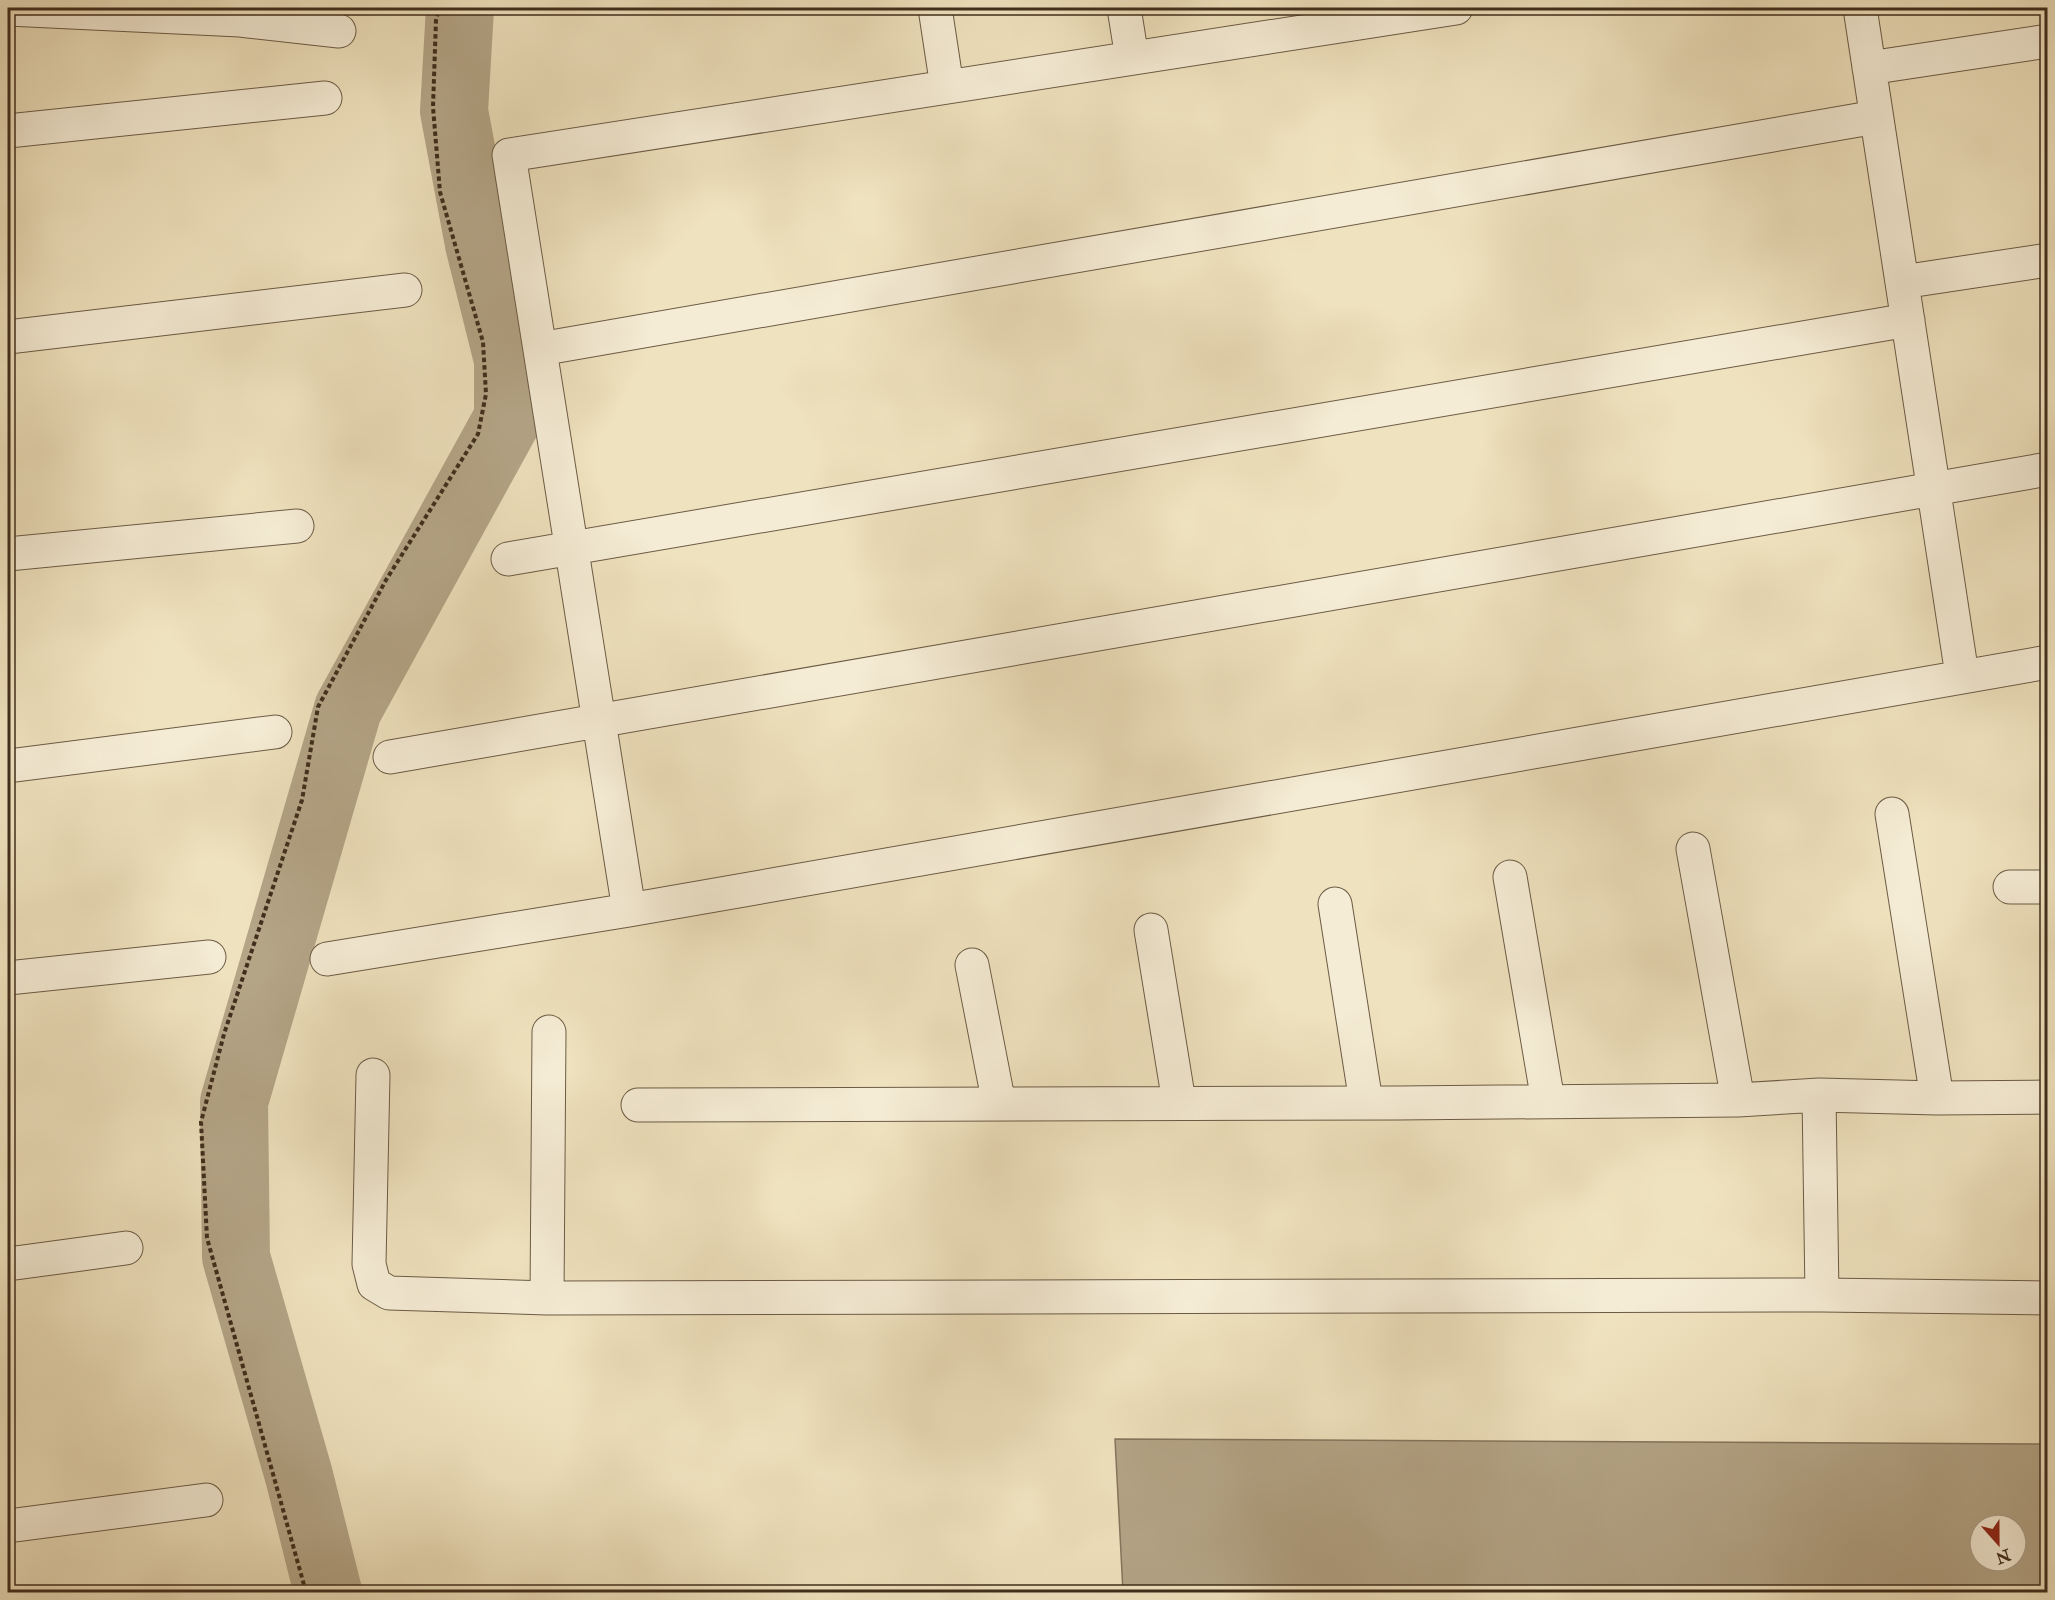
<svg xmlns="http://www.w3.org/2000/svg" width="2055" height="1600" viewBox="0 0 2055 1600" font-family="'IM FELL Double Pica',serif">
  <style>
    .water { fill: #b4a587; stroke: #86755d; stroke-width: 1.5; fill-rule: evenodd }
    .lines { fill: none; stroke-linecap: round; stroke-linejoin: round }
    .river { stroke: #b4a587; stroke-width: 68 }
    .minor-casing { stroke: #6c5b45; stroke-width: 35 }
    .path { stroke: #412e1d; stroke-width: 4; stroke-dasharray: 4.5 3; stroke-linecap: butt }
    .minor { stroke: #f5ecd5; stroke-width: 33 }
  </style>
  <rect width="100%" height="100%" fill="#efe2be"/>
  <filter id="stains"><feTurbulence type="fractalNoise" baseFrequency=".00333" numOctaves="4"/><feColorMatrix values="0 0 0 0 .2 0 0 0 0 .09 0 0 0 0 .02 0 0 0 .5 -.17"/></filter>
  <radialGradient id="worn" r=".72"><stop offset=".6" stop-color="#630" stop-opacity="0"/><stop offset="1" stop-color="#630" stop-opacity=".3"/></radialGradient>
  <path class="water" d="M 1115,1439 L 2047,1444 L 2047,1592 L 1123,1592 ZM 1980,1525 L 2016,1525 L 2016,1561 L 1980,1561 Z"/>
  <g class="lines">
    <path class="river" d="M 328,1592 L 299,1476 L 236,1257 L 234,1102 L 348,709 L 508,418 L 508,360 L 479,244 L 454,111 L 460,8"/>
    <defs>
      <path id="minor" d="M 935,8 L 947,87
        M 1124,8 L 1132,58
        M 1860,8 L 1962,675
        M 8,9 L 240,20 L 339,31
        M 1869,68 L 2048,41
        M 8,131 L 325,98
        M 1902,282 L 2048,260
        M 8,337 L 405,290
        M 540,349 L 1876,117
        M 8,554 L 297,526
        M 508,559 L 1908,320
        M 390,757 L 2048,469
        M 8,766 L 275,732
        M 1892,814 L 1937,1098
        M 1693,849 L 1738,1100
        M 1510,877 L 1548,1101
        M 2010,887 L 2048,887
        M 1335,904 L 1366,1102
        M 629,910 L 509,155 L 1456,8
        M 1151,930 L 1179,1102
        M 327,959 L 629,910 L 2048,662
        M 972,965 L 999,1104
        M 8,978 L 209,957
        M 373,1075 L 369,1264 L 374,1284 L 389,1293 L 547,1298 L 1822,1295 L 2048,1298
        M 1819,1095 L 1822,1295
        M 638,1105 L 1398,1103 L 1738,1100 L 1819,1095 L 1937,1098 L 2048,1097
        M 8,1264 L 126,1248
        M 547,1298 L 549,1032
        M 8,1526 L 206,1500"/>
    </defs>
    <use href="#minor" class="minor-casing"/>
    <path class="path" d="M 306,1592 L 207,1238 L 201,1122 L 224,1034 L 302,800 L 318,707 L 386,580 L 478,434 L 486,394 L 483,342 L 440,192 L 433,107 L 436,20 L 439,8"/>
    <use href="#minor" class="minor"/>
  </g>
  <rect width="2055" height="1600" fill="none" stroke="#efe2be" stroke-width="30"/>
  <rect x="9" y="9" width="2037" height="1582" fill="none" stroke="#412e1d" stroke-width="3"/>
  <rect x="15" y="15" width="2025" height="1570" fill="none" stroke="#412e1d" stroke-width="1.5"/>
  <g transform="translate(1998 1543) rotate(159)"><circle r="28" fill="#f5ecd5" stroke="#ada08b" stroke-width="1.5"/>
  <path d="M0-4.5L10 22L0 15L-10 22Z" fill="#8f2418"/>
  <text y="-9" font-size="16" font-weight="bold" text-anchor="middle" fill="#412e1d">N</text>
  </g>
  <rect width="100%" height="100%" filter="url(#stains)"/>
  <rect width="100%" height="100%" fill="url(#worn)"/>
</svg>
